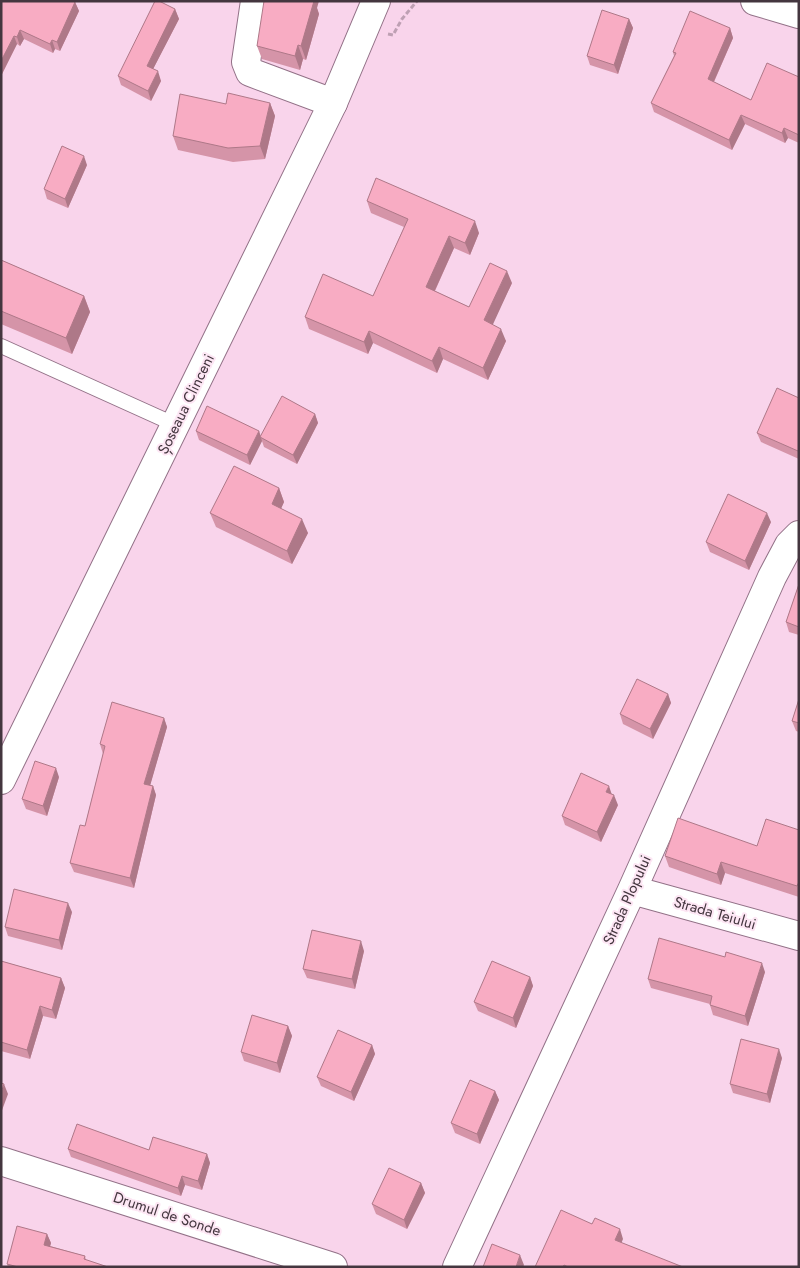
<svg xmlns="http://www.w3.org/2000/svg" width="800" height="1268" viewBox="0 0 800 1268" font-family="Jost,sans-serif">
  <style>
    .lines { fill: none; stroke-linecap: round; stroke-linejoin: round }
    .service-casing { stroke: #927187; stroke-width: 16 }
    .minor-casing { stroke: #927187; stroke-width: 30 }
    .secondary-casing { stroke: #927187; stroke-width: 30 }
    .trunk-casing { stroke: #927187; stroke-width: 30 }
    .path { stroke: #bea0b3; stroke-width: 3; stroke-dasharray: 5 2.5; stroke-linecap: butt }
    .service { stroke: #fff; stroke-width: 14 }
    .minor { stroke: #fff; stroke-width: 28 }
    .secondary { stroke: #fff; stroke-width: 28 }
    .trunk { stroke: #fff; stroke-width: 28 }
    .wall { fill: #d594a8 }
    .shaded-wall { fill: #ae7888 }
    .building { fill: #f8acc3; stroke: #ae7888 }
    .labels { text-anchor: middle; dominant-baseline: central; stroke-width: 4; stroke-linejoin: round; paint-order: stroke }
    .street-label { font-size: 15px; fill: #44363f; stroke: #fde6f4 }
  </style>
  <rect width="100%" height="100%" fill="#f9d4eb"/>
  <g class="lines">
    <defs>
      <path id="service" d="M 1,346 L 176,425"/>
      <path id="minor" d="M 255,1 L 246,62 L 250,72 L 333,103
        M 632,890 L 799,936
        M 1,1161 L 333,1267
        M 457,1267 L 632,890 L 772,577 L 789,545 L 799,535"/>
      <path id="secondary" d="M 1,780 L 333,103 L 376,1"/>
      <path id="trunk" d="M 755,1 L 799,14"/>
    </defs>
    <use href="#service" class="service-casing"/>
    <use href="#minor" class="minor-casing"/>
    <use href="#secondary" class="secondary-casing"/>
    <use href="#trunk" class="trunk-casing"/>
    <path class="path" d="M 388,34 L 393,35 L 402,19 L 417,1"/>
    <use href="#service" class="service"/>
    <use href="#minor" class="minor"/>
    <use href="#secondary" class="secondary"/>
    <use href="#trunk" class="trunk"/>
  </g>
  <path class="wall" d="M 1,1 L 75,2 L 79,11 L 60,51 L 55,49 L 53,53 L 24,39 L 20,46 L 17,44 L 1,76 Z
    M 317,8 L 319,14 L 306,60 L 303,59 L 300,70 L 262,59 L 257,46 Z
    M 175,9 L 179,19 L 153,69 L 161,81 L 151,101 L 121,85 L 118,76 Z
    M 629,19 L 633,28 L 618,74 L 590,65 L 587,56 Z
    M 730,28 L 733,38 L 714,82 L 751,100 L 799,77 L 799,143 L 788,138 L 785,143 L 745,124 L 732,150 L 654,112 L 651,103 L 674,56 L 673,52 Z
    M 270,103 L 275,116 L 265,159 L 233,162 L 178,150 L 173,136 L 226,104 Z
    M 87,165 L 68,208 L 47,199 L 44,189 Z
    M 367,201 L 479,233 L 470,255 L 454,248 L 435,291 L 469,307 L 512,283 L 492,324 L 506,341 L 488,380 L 443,359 L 437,373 L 373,343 L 368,354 L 309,329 L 305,317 L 373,296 L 404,227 L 371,213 Z
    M 1,260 L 84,296 L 90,312 L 72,354 L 1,324 Z
    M 799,398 L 799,459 L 761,442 L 757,433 Z
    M 315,414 L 318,423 L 297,464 L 264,447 L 262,441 L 250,465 L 199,440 L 196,431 L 259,431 L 261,437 Z
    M 279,488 L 284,502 L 281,508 L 308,533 L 292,564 L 216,527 L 210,513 Z
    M 771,522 L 749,570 L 710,552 L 706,542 Z
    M 799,584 L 799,635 L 789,632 L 786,622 Z
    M 668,694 L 671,703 L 653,739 L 623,724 L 620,714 Z
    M 799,699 L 799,732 L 796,731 L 792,721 Z
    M 164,718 L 167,727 L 150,785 L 153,786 L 156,795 L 134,888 L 74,872 L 70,863 L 85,826 L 103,754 L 100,744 Z
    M 59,777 L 47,816 L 26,809 L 22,799 Z
    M 618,805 L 601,842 L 565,825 L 562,816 Z
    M 799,830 L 799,897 L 725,873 L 721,885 L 669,867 L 665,856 L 757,846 Z
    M 72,912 L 62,950 L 8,936 L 5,927 Z
    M 364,951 L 355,989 L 307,978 L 303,969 Z
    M 1,961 L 61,978 L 65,988 L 56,1019 L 43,1016 L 30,1059 L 1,1051 Z
    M 765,972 L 748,1026 L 713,1015 L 710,1005 L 710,1004 L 651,988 L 648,979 Z
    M 530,977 L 533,986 L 516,1028 L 478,1011 L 474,1002 Z
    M 288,1026 L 292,1036 L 280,1073 L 244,1061 L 241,1052 Z
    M 372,1045 L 375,1054 L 354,1101 L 321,1086 L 317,1077 Z
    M 782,1058 L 770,1103 L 733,1093 L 730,1084 Z
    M 495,1091 L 499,1100 L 480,1144 L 455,1133 L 451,1123 Z
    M 68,1149 L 149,1150 L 207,1154 L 210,1163 L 202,1190 L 185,1185 L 181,1196 L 71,1157 Z
    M 421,1183 L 425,1193 L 407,1229 L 376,1214 L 372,1204 Z
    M 47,1234 L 51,1243 L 50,1246 L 85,1256 L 86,1260 L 108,1267 L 8,1267 L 7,1264 Z"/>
  <path class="shaded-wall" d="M 312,1 L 319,1 L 317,8 L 319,14 L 306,60 L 301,46 Z
    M 75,2 L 79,11 L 60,51 L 57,42 Z
    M 175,9 L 179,19 L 150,75 L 147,66 Z
    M 629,19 L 633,28 L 618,74 L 614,65 Z
    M 730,28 L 733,38 L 711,88 L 708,79 Z
    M 20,30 L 24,39 L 20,46 L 17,37 Z
    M 14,36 L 17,44 L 1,76 L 1,61 Z
    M 52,40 L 55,49 L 53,53 L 50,44 Z
    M 298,45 L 303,59 L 300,70 L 295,56 Z
    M 158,71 L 161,81 L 151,101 L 148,91 Z
    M 270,103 L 275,116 L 265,159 L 260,146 Z
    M 741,115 L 745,124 L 732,150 L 729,140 Z
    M 784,128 L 788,138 L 785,143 L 782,133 Z
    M 84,156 L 87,165 L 68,208 L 65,199 Z
    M 475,221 L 479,233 L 470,255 L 465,243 Z
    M 449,236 L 454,248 L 431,299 L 426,287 Z
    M 507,271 L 512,283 L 489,333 L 484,320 Z
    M 84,296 L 90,312 L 72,354 L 66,338 Z
    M 501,329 L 506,341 L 488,380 L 483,368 Z
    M 369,331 L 373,343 L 368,354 L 364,342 Z
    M 439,347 L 443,359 L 437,373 L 432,361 Z
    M 315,414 L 318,423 L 297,464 L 293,455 Z
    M 259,431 L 262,441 L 250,465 L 247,455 Z
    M 279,488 L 284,502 L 277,518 L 272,504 Z
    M 767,513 L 771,522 L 749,570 L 745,561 Z
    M 302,519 L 308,533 L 292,564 L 287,551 Z
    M 668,694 L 671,703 L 653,739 L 650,729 Z
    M 164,718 L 167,727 L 148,793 L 144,784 Z
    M 56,768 L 59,777 L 47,816 L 43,806 Z
    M 153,786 L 156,795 L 134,888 L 130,878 Z
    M 609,786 L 612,795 L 606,792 Z
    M 614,795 L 618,805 L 601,842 L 597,832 Z
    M 721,862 L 725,873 L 721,885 L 717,874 Z
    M 68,903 L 72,912 L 62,950 L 59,940 Z
    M 361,941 L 364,951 L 355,989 L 352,979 Z
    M 762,963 L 765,972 L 748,1026 L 745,1016 Z
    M 530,977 L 533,986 L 516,1028 L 513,1018 Z
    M 61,978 L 65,988 L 56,1019 L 52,1010 Z
    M 40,1006 L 43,1016 L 30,1059 L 27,1050 Z
    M 288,1026 L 292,1036 L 280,1073 L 277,1063 Z
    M 372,1045 L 375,1054 L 354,1101 L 351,1092 Z
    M 779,1049 L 782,1058 L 770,1103 L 767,1094 Z
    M 4,1084 L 8,1094 L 1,1113 L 1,1093 Z
    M 495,1091 L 499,1100 L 480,1144 L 477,1134 Z
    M 207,1154 L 210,1163 L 202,1190 L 198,1181 Z
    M 182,1176 L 185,1185 L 181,1196 L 178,1188 Z
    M 421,1183 L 425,1193 L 407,1229 L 404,1220 Z
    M 620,1229 L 623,1239 L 619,1249 L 615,1240 Z
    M 47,1234 L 51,1243 L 48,1254 L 44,1245 Z
    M 520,1255 L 524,1265 L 523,1267 L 516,1267 Z"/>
  <path class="building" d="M 1,1 L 73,1 L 75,2 L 57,42 L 52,40 L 50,44 L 20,30 L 17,37 L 14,36 L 1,61 Z
    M 155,1 L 159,1 L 175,9 L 147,66 L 158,71 L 148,91 L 118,76 Z
    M 264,1 L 314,1 L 301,46 L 298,45 L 295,56 L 257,46 Z
    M 602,10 L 629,19 L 614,65 L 587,56 Z
    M 690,11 L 730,28 L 708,79 L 751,100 L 767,63 L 799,77 L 799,135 L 784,128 L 782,133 L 741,115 L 729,140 L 651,103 L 676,53 L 673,52 Z
    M 228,93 L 270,103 L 260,146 L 228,148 L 173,136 L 180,94 L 226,104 Z
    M 62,146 L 84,156 L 65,199 L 44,189 Z
    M 376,178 L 475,221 L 465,243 L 449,236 L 426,287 L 469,307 L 490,263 L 507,271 L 484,320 L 501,329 L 483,368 L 439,347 L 432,361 L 369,331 L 364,342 L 305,317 L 323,274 L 373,296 L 408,219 L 367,201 Z
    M 1,260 L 84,296 L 66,338 L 1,311 Z
    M 777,388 L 799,398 L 799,448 L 798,451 L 757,433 Z
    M 282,396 L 315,414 L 293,455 L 260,437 Z
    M 207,406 L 259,431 L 247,455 L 196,431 Z
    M 234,466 L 279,488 L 272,504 L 302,519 L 287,551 L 210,513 Z
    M 728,494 L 767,513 L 745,561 L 706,542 Z
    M 799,584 L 799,627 L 786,622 Z
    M 637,679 L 668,694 L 650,729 L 620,714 Z
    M 799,699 L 799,723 L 792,721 Z
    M 112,702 L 164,718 L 144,784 L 153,786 L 130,878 L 70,863 L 80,825 L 85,826 L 105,746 L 100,744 Z
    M 35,761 L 56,768 L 43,806 L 22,799 Z
    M 581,773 L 609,786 L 606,792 L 614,795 L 597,832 L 562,816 Z
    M 678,818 L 757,846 L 766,819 L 799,830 L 799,882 L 797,886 L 721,862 L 717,874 L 665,856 Z
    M 14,889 L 68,903 L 59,940 L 5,927 Z
    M 312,930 L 361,941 L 352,979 L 303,969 Z
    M 659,938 L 725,957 L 726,952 L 762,963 L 745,1016 L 710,1005 L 712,996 L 648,979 Z
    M 1,961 L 61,978 L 52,1010 L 40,1006 L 27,1050 L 1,1042 Z
    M 492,961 L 530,977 L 513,1018 L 474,1002 Z
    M 252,1015 L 288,1026 L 277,1063 L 241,1052 Z
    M 338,1030 L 372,1045 L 351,1092 L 317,1077 Z
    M 741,1039 L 779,1049 L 767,1094 L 730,1084 Z
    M 470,1080 L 495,1091 L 477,1134 L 451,1123 Z
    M 1,1083 L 4,1084 L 1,1093 Z
    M 77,1124 L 149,1150 L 153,1137 L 207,1154 L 198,1181 L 182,1176 L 178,1188 L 68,1149 Z
    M 389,1168 L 421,1183 L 404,1220 L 372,1204 Z
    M 561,1210 L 592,1224 L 595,1218 L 620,1229 L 615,1240 L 683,1267 L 568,1267 L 564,1265 L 563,1267 L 535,1267 Z
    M 17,1226 L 47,1234 L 44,1245 L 85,1256 L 84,1259 L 108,1267 L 18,1267 L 7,1264 Z
    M 492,1244 L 520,1255 L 516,1267 L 483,1267 Z"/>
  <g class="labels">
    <g class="street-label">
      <text transform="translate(186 404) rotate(-64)">Șoseaua Clinceni</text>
      <text transform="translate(627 900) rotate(-66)">Strada Plopului</text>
      <text transform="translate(715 913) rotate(16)">Strada Teiului</text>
      <text transform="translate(167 1214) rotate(18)">Drumul de Sonde</text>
    </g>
  </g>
  <rect width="800" height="1268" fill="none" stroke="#44363f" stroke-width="5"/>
</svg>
